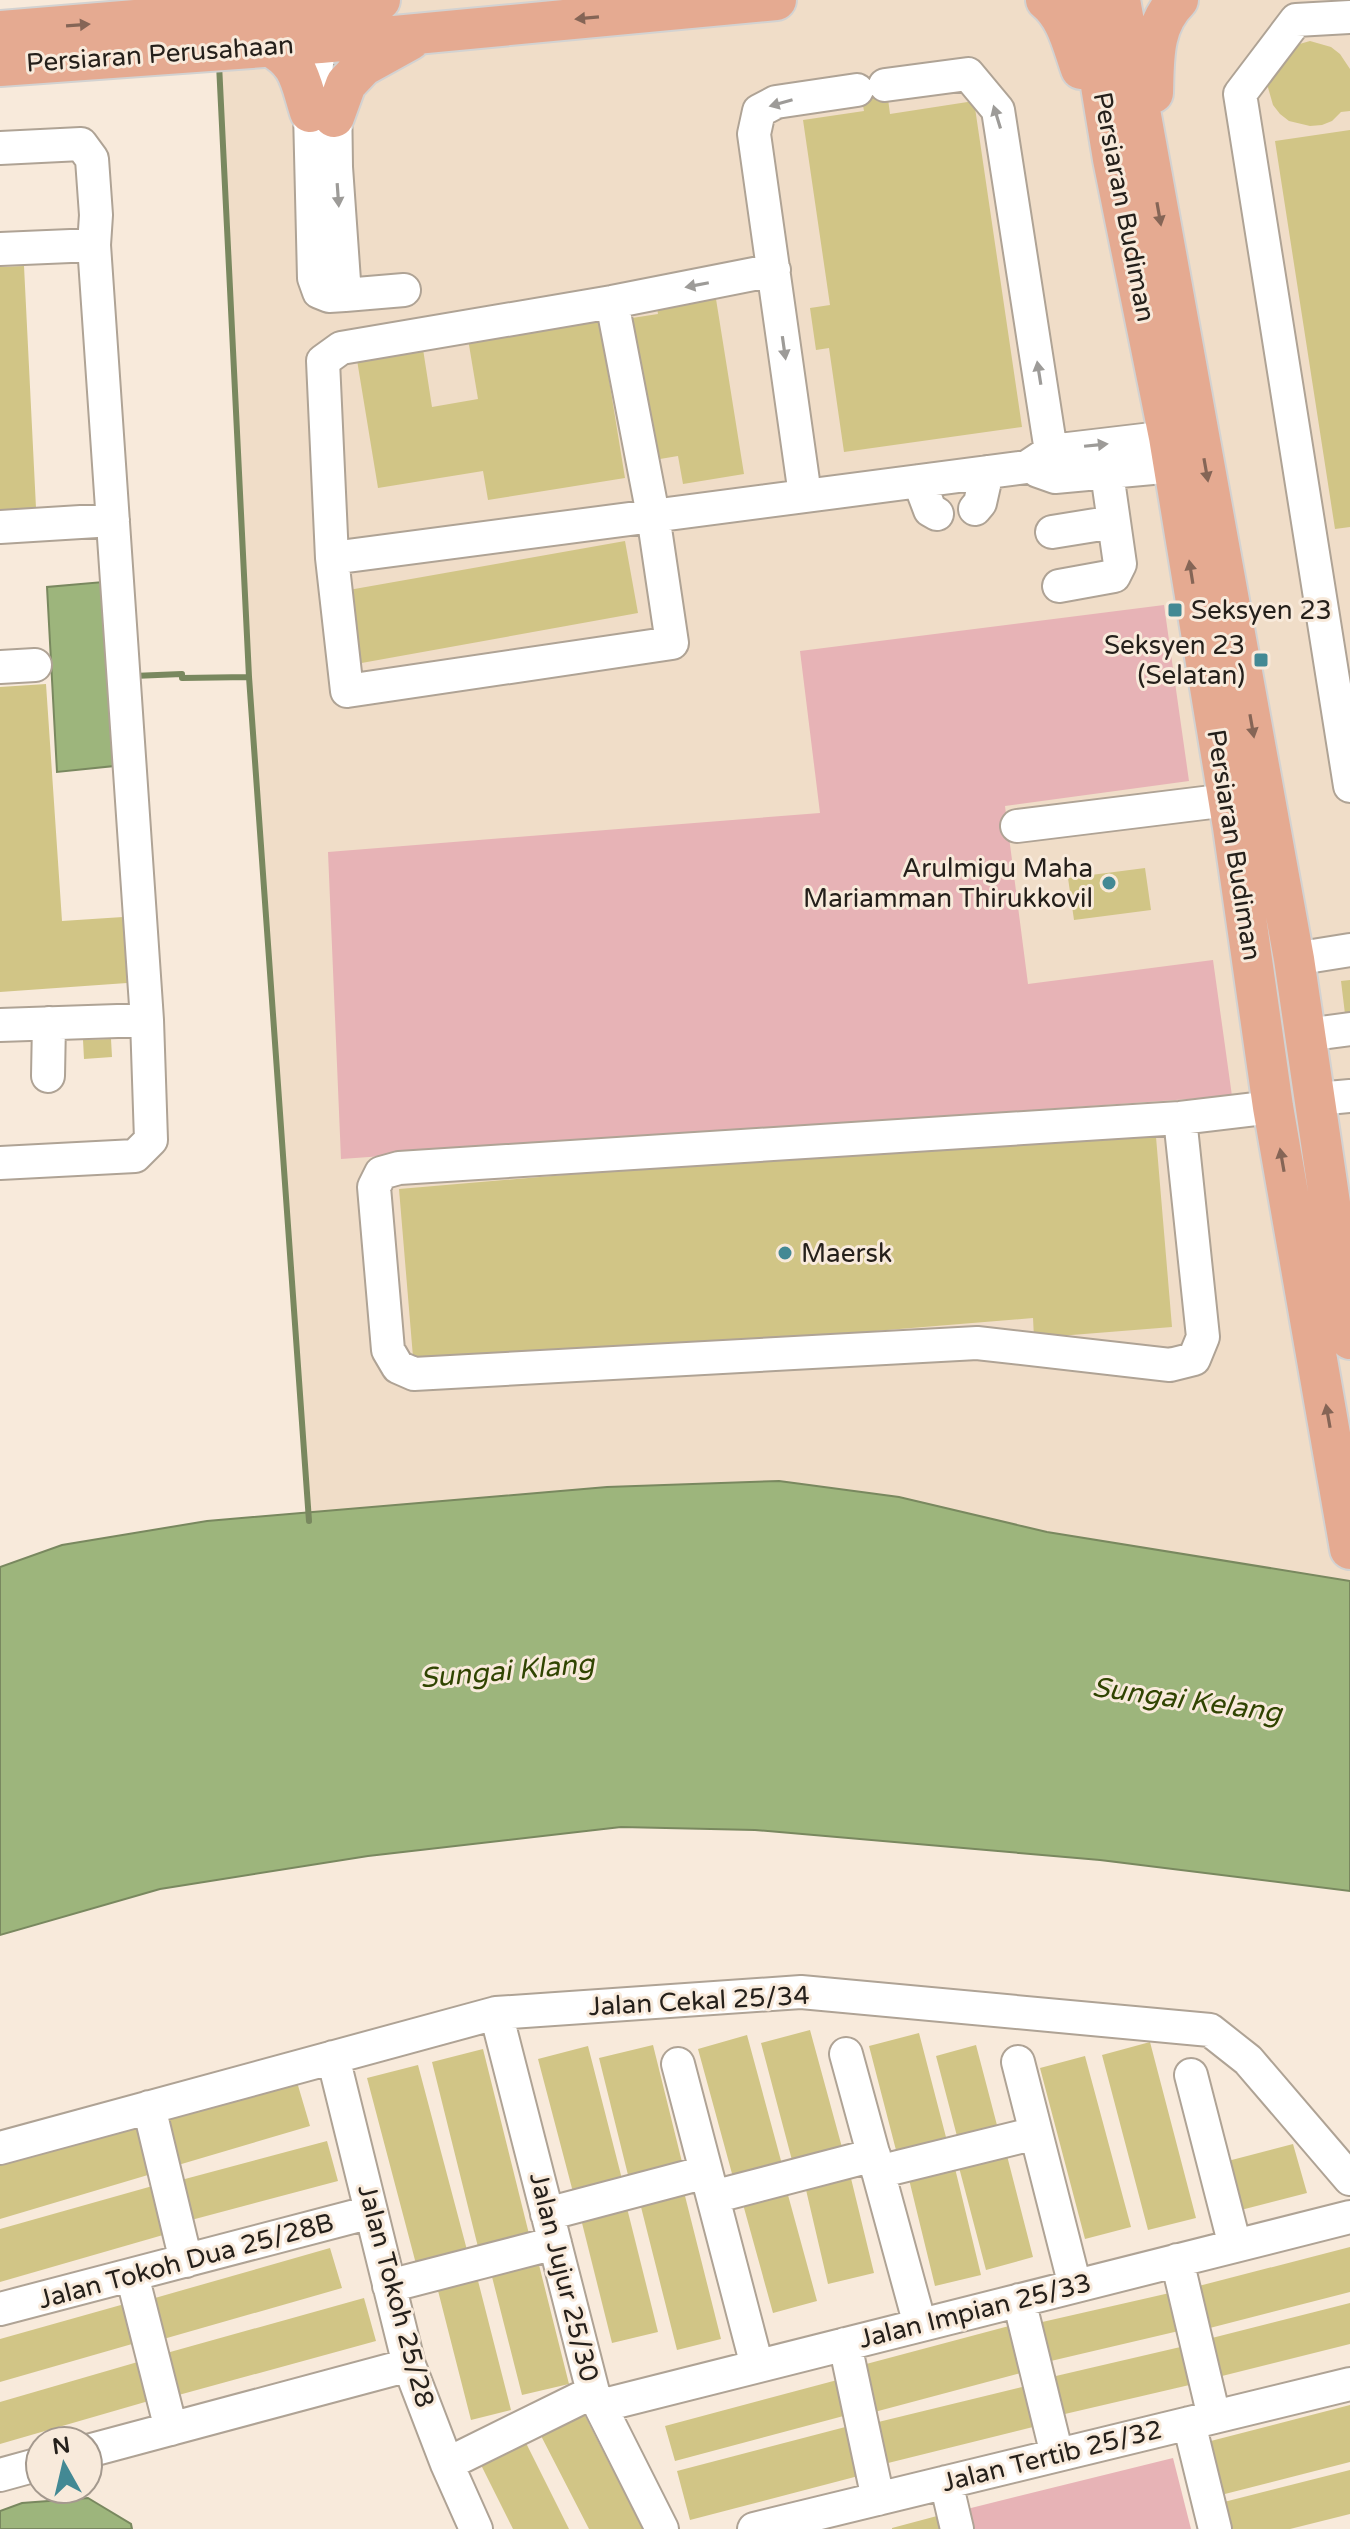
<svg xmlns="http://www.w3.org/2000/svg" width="1350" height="2529" viewBox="0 0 1350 2529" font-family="'Varela Round',sans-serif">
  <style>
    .built { fill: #f0ddc8 }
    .green { fill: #e7b3b6 }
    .water { fill: #9db57c; stroke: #79885f; stroke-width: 2 }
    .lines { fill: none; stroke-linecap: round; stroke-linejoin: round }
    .stream { stroke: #79885f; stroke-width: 6 }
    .building { fill: #d1c586 }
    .minor-casing { stroke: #afa395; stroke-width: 36 }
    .major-casing { stroke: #d3d2d1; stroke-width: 44 }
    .minor { stroke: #fff; stroke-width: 32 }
    .major { stroke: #e5aa91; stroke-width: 40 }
    .oneway { fill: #856556 }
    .oneway2 { fill: #9d9b98 }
    .poi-dot { fill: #438994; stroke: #f8eadb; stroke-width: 3 }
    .labels { text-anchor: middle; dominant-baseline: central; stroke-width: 6; stroke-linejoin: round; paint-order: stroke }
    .street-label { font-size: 26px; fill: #25201b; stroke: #f8eadb }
    .poi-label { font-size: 26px; fill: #25201b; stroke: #f8eadb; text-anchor: start }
    .water-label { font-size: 28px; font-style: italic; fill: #304401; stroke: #f8eadb }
  </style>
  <rect width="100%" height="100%" fill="#f8eadb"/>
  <path class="built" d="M 216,0 L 1350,0 L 1350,1581 L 1047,1532 L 899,1497 L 779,1481 L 607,1487 L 308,1513 L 249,677 Z"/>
  <path class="green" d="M 1164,605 L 1189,781 L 1005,806 L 1028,984 L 1213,960 L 1232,1096 L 341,1159 L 328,852 L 820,813 L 800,651 Z
    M 1173,2458 L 1191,2529 L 972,2529 L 967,2509 Z"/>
  <path class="water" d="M 103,582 L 114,766 L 57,772 L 47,587 Z
    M 779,1481 L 899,1497 L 1047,1532 L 1350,1581 L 1350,1891 L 1100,1860 L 755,1830 L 621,1827 L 368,1856 L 160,1889 L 0,1935 L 0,1567 L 62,1545 L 207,1521 L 607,1487 Z
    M 88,2498 L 131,2524 L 132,2529 L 0,2529 L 0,2511 L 22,2503 Z"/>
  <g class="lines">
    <path class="stream" d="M 219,64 L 249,677 L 309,1521
      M 133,676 L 182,674 L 182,678 L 249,677"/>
  </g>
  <path class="building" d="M 1310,41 L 1331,47 L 1340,54 L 1350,69 L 1350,111 L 1341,112 L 1332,121 L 1322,125 L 1310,126 L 1289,121 L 1280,114 L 1273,105 L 1267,84 L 1289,47 Z
    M 887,91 L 890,114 L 974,101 L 1022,427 L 844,452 L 829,348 L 816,350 L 810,308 L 830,305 L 803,120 L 864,111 L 861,95 Z
    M 1350,130 L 1350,527 L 1335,529 L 1275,141 Z
    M 24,266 L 36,508 L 0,510 L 0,267 Z
    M 716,299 L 744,474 L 683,484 L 678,456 L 654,460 L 632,318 L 658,314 L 657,308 Z
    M 599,318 L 625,478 L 488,500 L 483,471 L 378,488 L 357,360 L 423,349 L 432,407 L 478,399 L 468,339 Z
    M 625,541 L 638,613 L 356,664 L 343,591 Z
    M 46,684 L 62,921 L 123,917 L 127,983 L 0,992 L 0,687 Z
    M 1145,868 L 1151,910 L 1074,920 L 1068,878 Z
    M 1350,980 L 1350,1013 L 1345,1014 L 1341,981 Z
    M 111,1039 L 112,1057 L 84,1059 L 83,1040 Z
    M 1155,1125 L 1172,1327 L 1034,1338 L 1033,1318 L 414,1369 L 399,1189 Z
    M 810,2030 L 843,2151 L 793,2164 L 761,2043 Z
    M 919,2033 L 947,2141 L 897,2154 L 869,2046 Z
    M 747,2035 L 783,2168 L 734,2181 L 698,2049 Z
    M 1150,2042 L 1196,2218 L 1148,2230 L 1102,2055 Z
    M 653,2045 L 683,2166 L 629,2179 L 599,2058 Z
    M 976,2045 L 998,2129 L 958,2140 L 936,2056 Z
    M 588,2046 L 623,2183 L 574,2196 L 538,2059 Z
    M 483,2049 L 529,2234 L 478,2247 L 432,2062 Z
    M 1085,2056 L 1131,2227 L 1085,2239 L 1040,2068 Z
    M 418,2065 L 467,2250 L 416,2264 L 367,2078 Z
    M 297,2082 L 310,2126 L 168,2168 L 155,2124 Z
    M 142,2121 L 158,2172 L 0,2219 L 0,2163 Z
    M 327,2141 L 338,2181 L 180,2223 L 170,2183 Z
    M 1004,2144 L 1033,2257 L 986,2270 L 956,2156 Z
    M 1293,2144 L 1307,2193 L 1237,2211 L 1224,2162 Z
    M 952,2156 L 981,2275 L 935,2286 L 906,2167 Z
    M 848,2166 L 874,2273 L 828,2284 L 803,2177 Z
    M 682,2184 L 721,2339 L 677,2350 L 638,2195 Z
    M 785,2184 L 817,2301 L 773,2313 L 741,2197 Z
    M 156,2185 L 170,2233 L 0,2282 L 0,2229 Z
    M 625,2200 L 658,2332 L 612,2343 L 579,2211 Z
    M 1350,2247 L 1350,2292 L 1202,2330 L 1191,2288 Z
    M 330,2248 L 342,2288 L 160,2340 L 148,2300 Z
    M 536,2253 L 569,2384 L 522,2395 L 489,2265 Z
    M 475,2269 L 511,2410 L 471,2420 L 435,2279 Z
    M 1174,2292 L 1183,2330 L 1038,2364 L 1029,2325 Z
    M 364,2298 L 376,2341 L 175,2396 L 163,2354 Z
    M 128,2303 L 139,2342 L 0,2382 L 0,2339 Z
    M 1350,2303 L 1350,2344 L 1214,2378 L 1204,2340 Z
    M 1009,2326 L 1021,2373 L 867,2414 L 855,2367 Z
    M 1189,2345 L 1198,2383 L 1052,2417 L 1043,2379 Z
    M 148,2359 L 159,2398 L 0,2444 L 0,2402 Z
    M 841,2379 L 851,2414 L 675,2461 L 665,2426 Z
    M 1026,2386 L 1037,2426 L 876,2466 L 866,2425 Z
    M 1350,2405 L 1350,2462 L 1217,2496 L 1203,2443 Z
    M 581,2408 L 643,2529 L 589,2529 L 538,2430 Z
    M 853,2425 L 866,2474 L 690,2520 L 677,2471 Z
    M 523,2437 L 569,2529 L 513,2529 L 478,2459 Z
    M 1350,2470 L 1350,2514 L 1290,2529 L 1226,2529 L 1220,2503 Z
    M 937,2516 L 940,2529 L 892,2529 L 892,2528 Z"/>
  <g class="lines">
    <defs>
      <path id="minor" d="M 1350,17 L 1296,20 L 1240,94 L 1350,786
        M 320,43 L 310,112 L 314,278 L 319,292 L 329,296 L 345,295 L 336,167 L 335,95
        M 885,85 L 968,74 L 998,110 L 1055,477
        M 0,148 L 81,144 L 92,159 L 96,215 L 94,245
        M 0,249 L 94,245 L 147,1020 L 151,1140 L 135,1156 L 0,1163
        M 774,270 L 612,302 L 341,348 L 323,361 L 332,558 L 1027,467 L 1051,451 L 1169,437
        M 345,295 L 404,290
        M 1038,471 L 1055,477 L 1174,466
        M 919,481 L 930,510 L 937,514
        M 805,495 L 754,134 L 759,111 L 776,102 L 857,90
        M 975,509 L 980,503 L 987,472
        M 0,527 L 113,520
        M 1052,532 L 1114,522
        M 332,558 L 347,691 L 672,643 L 653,515 L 612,302
        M 1059,586 L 1114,576 L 1120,564 L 1107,473
        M 0,667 L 35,665
        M 1017,826 L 1228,800
        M 1294,959 L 1350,950
        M 0,1025 L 147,1020
        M 1306,1035 L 1350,1029
        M 48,1076 L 49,1023
        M 1317,1099 L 1350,1096
        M 1180,1118 L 1203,1337 L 1194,1359 L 1170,1365 L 977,1343 L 414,1374 L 398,1367 L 388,1350 L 374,1187 L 381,1173 L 399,1168 L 1180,1118 L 1273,1107
        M 496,2013 L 593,2392 L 662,2529
        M 846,2054 L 920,2325
        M 333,2057 L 409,2365 L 447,2464 L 476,2529
        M 1018,2062 L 1075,2286
        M 678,2064 L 757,2366
        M 1191,2075 L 1235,2246
        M 149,2107 L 186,2261
        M 0,2148 L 496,2013 L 801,1992 L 1210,2030 L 1248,2060 L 1350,2179
        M 878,2172 L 1036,2133
        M 713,2197 L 874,2155
        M 547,2214 L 706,2172
        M 1177,2260 L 1214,2417
        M 132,2275 L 171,2429
        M 389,2286 L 555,2243
        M 1019,2300 L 1057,2455
        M 0,2309 L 371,2212
        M 845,2344 L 878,2499
        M 600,2406 L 1350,2217
        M 1189,2423 L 1215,2529
        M 88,2451 L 409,2365
        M 447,2464 L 593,2392
        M 0,2475 L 40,2464
        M 946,2482 L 957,2529
        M 754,2529 L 1350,2384"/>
      <path id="major" d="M 1046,0 C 1067,17 1072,44 1081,69
        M 1087,0 L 1113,159 L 1169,437 L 1233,827 L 1273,1107 L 1350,1549
        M 1120,0 L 1294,959 L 1350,1339
        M 0,31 L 380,0
        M 269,46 C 300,62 300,81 310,112
        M 0,66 L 320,43 L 776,0
        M 1153,93 C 1154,60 1152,25 1178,0
        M 334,117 L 346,84 L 363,66 L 410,40"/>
    </defs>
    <use href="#minor" class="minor-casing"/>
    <use href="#major" class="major-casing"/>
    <use href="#minor" class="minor"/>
    <use href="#major" class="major"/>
  </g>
  <defs><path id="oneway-solid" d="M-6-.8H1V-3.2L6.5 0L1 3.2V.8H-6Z" transform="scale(2)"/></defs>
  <g class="oneway">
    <use href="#oneway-solid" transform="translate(587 18) rotate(175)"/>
    <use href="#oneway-solid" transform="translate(78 25) rotate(-4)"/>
    <use href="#oneway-solid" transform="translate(1159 214) rotate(80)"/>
    <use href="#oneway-solid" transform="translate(1206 470) rotate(80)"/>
    <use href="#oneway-solid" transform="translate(1191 572) rotate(-99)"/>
    <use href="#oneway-solid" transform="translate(1252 726) rotate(80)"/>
    <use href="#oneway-solid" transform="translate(1282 1160) rotate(-100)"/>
    <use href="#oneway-solid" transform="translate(1328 1416) rotate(-100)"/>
  </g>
  <g class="oneway2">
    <use href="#oneway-solid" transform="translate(781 103) rotate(164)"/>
    <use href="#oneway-solid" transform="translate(997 117) rotate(-107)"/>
    <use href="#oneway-solid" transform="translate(338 195) rotate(86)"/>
    <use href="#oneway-solid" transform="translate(697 285) rotate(169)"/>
    <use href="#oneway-solid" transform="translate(784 348) rotate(82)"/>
    <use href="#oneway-solid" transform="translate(1039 373) rotate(-99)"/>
    <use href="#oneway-solid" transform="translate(1096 445) rotate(-6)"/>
  </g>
  <g class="poi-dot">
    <rect x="1167" y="602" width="16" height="16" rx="4"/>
    <rect x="1253" y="652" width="16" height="16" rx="4"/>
    <circle cx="1109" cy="883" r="8"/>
    <circle cx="785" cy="1253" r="8"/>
  </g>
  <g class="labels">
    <g class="street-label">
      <text transform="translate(160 54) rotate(-4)">Persiaran Perusahaan</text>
      <text transform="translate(1124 207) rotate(79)">Persiaran Budiman</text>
      <text transform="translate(1234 845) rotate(81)">Persiaran Budiman</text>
      <text transform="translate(699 2001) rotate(-3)">Jalan Cekal 25/34</text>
      <text transform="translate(186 2261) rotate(-15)">Jalan Tokoh Dua 25/28B</text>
      <text transform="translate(564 2277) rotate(76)">Jalan Jujur 25/30</text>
      <text transform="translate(396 2296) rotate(75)">Jalan Tokoh 25/28</text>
      <text transform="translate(975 2311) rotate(-14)">Jalan Impian 25/33</text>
      <text transform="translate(1052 2456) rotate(-14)">Jalan Tertib 25/32</text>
    </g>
    <g class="poi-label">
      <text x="1191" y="610">Seksyen 23</text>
      <text x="1245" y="645" text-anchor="end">Seksyen 23<tspan x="1245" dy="30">(Selatan)</tspan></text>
      <text x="1093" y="868" text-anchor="end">Arulmigu Maha<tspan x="1093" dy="30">Mariamman Thirukkovil</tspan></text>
      <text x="801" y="1253">Maersk</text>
    </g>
    <g class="water-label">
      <text transform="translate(507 1671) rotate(-5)">Sungai Klang</text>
      <text transform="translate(1187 1700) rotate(8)">Sungai Kelang</text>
    </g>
  </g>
  <g transform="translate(64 2465) rotate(352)"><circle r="38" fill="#f8eadb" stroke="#a4998e" stroke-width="2"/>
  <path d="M0-6L14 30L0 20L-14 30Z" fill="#438994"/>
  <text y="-12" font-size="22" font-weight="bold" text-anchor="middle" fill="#25201b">N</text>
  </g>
</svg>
